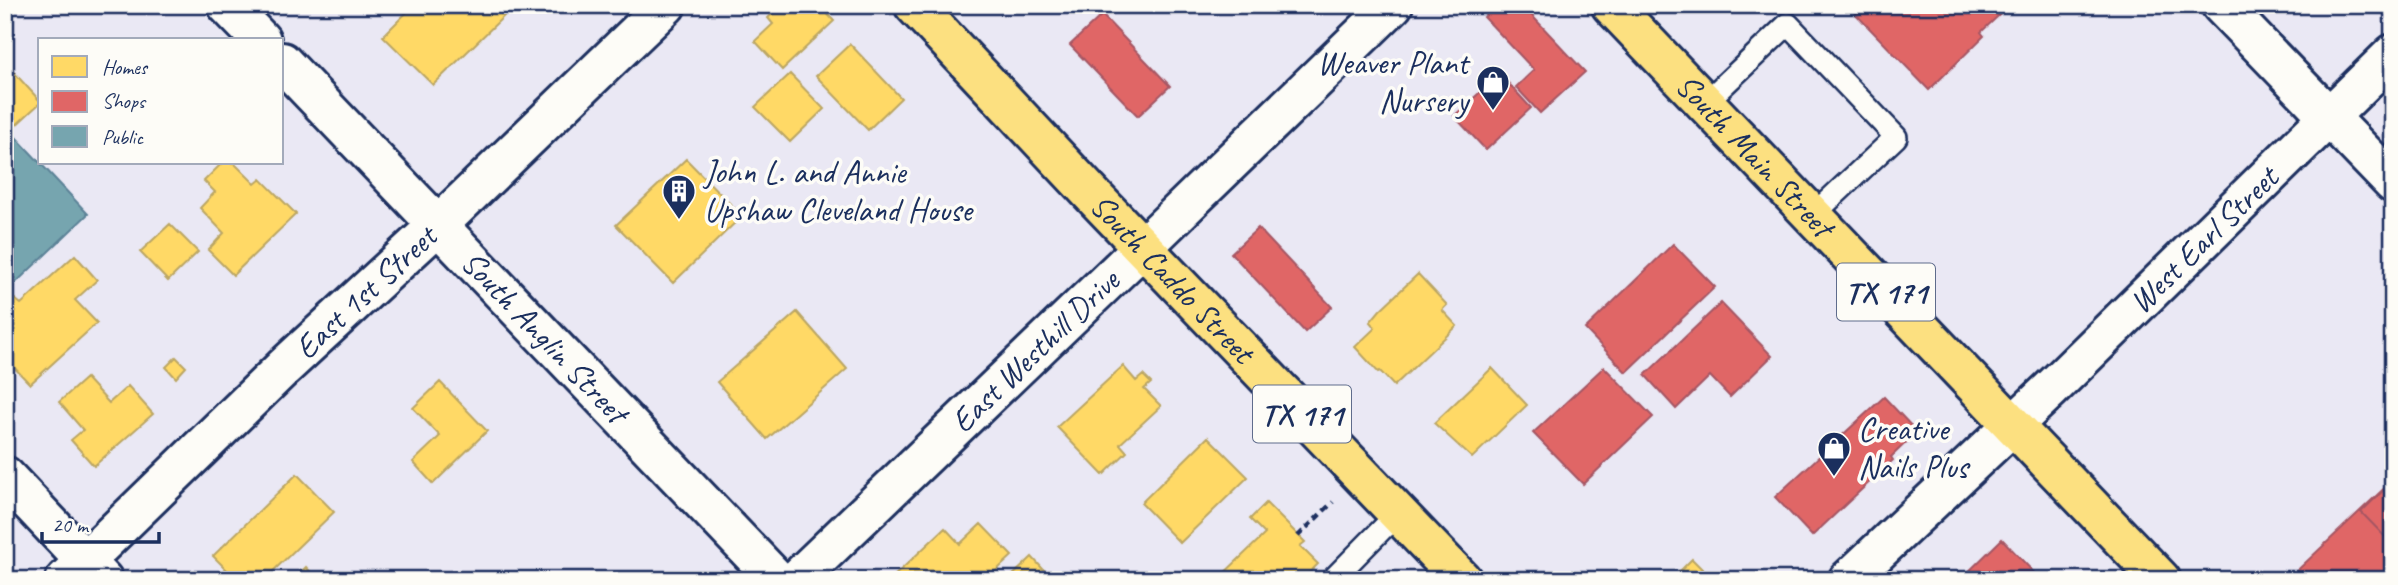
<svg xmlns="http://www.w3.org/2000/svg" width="2398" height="585" viewBox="0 0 2398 585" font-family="Caveat,sans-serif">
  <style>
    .homes { fill: #ffd966; stroke: #bba664; stroke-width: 2 }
    .shops { fill: #e06666; stroke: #a55664; stroke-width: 2 }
    .public { fill: #76a5af; stroke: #5b8297; stroke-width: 2 }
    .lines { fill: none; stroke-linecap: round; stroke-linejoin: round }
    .service-casing { stroke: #1b2f5e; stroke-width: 26 }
    .minor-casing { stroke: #1b2f5e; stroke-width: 44 }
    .tertiary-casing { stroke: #1b2f5e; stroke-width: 44 }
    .primary-casing { stroke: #1b2f5e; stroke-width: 44 }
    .path { stroke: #1b2f5e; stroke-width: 4.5; stroke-dasharray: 7 5; stroke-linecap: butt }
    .service { stroke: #fdfcf7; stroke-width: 21 }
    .minor { stroke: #fdfcf7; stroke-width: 38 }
    .tertiary { stroke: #fdfcf7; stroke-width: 38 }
    .primary { stroke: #fce080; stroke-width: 38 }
    .labels { text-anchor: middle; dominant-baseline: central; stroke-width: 7; stroke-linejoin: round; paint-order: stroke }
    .shield { fill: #fdfcf7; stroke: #5f6c8c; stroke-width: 2 }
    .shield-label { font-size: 32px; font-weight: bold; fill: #1b2f5e }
    .poi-label { font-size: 33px; fill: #1b2f5e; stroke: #fdfcf7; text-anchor: start }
    .street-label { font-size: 33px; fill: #1b2f5e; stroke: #fdfcf7 }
  </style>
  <rect width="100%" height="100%" fill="#eae8f4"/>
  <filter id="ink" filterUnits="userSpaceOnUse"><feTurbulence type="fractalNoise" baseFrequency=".0143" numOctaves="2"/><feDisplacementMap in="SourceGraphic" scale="14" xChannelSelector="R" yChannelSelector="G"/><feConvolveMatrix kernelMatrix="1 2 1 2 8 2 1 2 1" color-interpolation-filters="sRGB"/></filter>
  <g filter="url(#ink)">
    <path class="homes" d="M 414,5 L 493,5 L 504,16 L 433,85 L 383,36 Z
      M 781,5 L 788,12 L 795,5 L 819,5 L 834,21 L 782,70 L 755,41 L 773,24 L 768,18 Z
      M 850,44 L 901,98 L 868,130 L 816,76 Z
      M 10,68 L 40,101 L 40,103 L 14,127 L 5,117 L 5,73 Z
      M 790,74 L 824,109 L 790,142 L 755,107 Z
      M 686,159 L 742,216 L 673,283 L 616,225 Z
      M 222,163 L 234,163 L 255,184 L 261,179 L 296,214 L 233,275 L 208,250 L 224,233 L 200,208 L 215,192 L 204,181 Z
      M 170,224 L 198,252 L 168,281 L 140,252 Z
      M 75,255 L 97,280 L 75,300 L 97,323 L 30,384 L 5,358 L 5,308 L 15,299 L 21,304 Z
      M 1418,274 L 1447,305 L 1442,310 L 1457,326 L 1394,386 L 1380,371 L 1378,372 L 1355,347 L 1375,328 L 1370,322 L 1380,310 Z
      M 797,312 L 847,369 L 767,439 L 717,382 Z
      M 176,357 L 186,367 L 176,378 L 166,367 Z
      M 1123,366 L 1136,381 L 1143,375 L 1151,383 L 1144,389 L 1161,406 L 1120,444 L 1127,452 L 1103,475 L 1057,427 Z
      M 1492,368 L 1527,405 L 1472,458 L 1434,423 Z
      M 86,378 L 109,403 L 128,386 L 153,414 L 94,466 L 71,440 L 83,430 L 59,402 Z
      M 440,382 L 487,431 L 433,484 L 413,462 L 440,436 L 413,408 Z
      M 1208,437 L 1248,477 L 1180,543 L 1141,503 Z
      M 297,474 L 334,512 L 264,580 L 237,580 L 213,556 Z
      M 1266,503 L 1305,542 L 1300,546 L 1318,564 L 1302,580 L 1217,580 L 1265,534 L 1250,519 Z
      M 981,524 L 1012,556 L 986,580 L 891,579 L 945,528 L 960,544 Z
      M 1032,557 L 1053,580 L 1008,580 Z
      M 1692,559 L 1713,580 L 1671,580 Z
      M 306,567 L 318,580 L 293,580 Z"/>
    <path class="shops" d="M 1497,5 L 1522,5 L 1585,72 L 1540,113 L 1516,87 L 1534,70 L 1484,17 Z
      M 1847,5 L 2010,5 L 1981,32 L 1984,36 L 1929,90 Z
      M 1102,15 L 1170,86 L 1138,116 L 1070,45 Z
      M 1500,74 L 1531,108 L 1486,150 L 1454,116 Z
      M 1258,228 L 1332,307 L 1305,332 L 1231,253 Z
      M 1673,244 L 1715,287 L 1626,372 L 1585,329 Z
      M 1721,303 L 1772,356 L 1730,397 L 1710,376 L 1676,409 L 1645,375 Z
      M 1604,367 L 1653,417 L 1583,484 L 1533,433 Z
      M 1884,397 L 1917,432 L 1891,457 L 1893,460 L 1812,536 L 1775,497 Z
      M 2393,480 L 2393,580 L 2287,580 Z
      M 2393,481 L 2393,545 L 2361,512 Z
      M 2002,539 L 2041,580 L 1960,580 Z"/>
    <path class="public" d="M 13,134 L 88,214 L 5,293 L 5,141 Z"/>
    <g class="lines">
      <defs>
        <path id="service" d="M 1705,103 L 1788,24 L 1896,137 L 1812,216
          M 1332,580 L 1398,513"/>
        <g id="minor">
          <path d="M 227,5 L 261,40"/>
          <path d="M 2221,5 L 2393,183"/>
          <path id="s1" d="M 282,62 L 777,580"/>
          <path d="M 5,476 L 103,580"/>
          <path id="s2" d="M 65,580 L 283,368 L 438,225 L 666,5"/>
          <path id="s3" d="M 796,580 L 1143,247"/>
          <path id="s4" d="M 1848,580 L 2051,389 L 2393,54"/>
        </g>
        <path id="tertiary" d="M 1143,247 L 1393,5"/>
        <g id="primary">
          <path id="s5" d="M 914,5 L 1098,201 L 1462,580"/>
          <path id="s6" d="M 1611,5 L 2161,580"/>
        </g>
      </defs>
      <use href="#service" class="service-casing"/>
      <use href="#minor" class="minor-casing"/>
      <use href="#tertiary" class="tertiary-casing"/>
      <use href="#primary" class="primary-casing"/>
      <path class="path" d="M 1298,536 L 1333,502"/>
      <use href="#service" class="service"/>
      <use href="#minor" class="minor"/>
      <use href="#tertiary" class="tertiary"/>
      <use href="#primary" class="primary"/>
    </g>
  </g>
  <defs>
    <symbol id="shop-pin" viewBox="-11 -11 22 30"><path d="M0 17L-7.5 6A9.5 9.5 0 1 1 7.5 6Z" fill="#1b2f5e" stroke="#fdfcf7"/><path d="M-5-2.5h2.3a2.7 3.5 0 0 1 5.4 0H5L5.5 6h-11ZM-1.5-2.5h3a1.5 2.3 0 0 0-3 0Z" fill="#fff"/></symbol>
    <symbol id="building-pin" viewBox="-11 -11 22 30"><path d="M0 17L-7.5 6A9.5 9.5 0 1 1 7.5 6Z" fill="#1b2f5e" stroke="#fdfcf7"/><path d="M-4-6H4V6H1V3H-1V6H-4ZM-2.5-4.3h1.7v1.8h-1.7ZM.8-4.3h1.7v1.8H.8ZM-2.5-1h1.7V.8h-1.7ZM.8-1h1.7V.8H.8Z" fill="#fff"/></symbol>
  </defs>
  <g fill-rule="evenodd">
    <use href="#shop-pin" x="1474" y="63" width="38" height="52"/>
    <use href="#building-pin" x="660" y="172" width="38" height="52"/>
    <use href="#shop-pin" x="1815" y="429" width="38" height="52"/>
  </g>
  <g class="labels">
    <g class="shield">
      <rect x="1837" y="263.5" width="98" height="57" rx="5"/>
      <rect x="1253" y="385.5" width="98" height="57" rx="5"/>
    </g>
    <g class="shield-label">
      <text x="1886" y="292">TX 171</text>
      <text x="1302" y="414">TX 171</text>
    </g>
    <g class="poi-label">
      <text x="1468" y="63" text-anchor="end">Weaver Plant<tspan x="1468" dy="38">Nursery</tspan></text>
      <text x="704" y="172">John L. and Annie<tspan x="704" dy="38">Upshaw Cleveland House</tspan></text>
      <text x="1858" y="429">Creative<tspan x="1858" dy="38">Nails Plus</tspan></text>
    </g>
    <g class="street-label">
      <text stroke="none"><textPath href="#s6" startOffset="208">South Main Street</textPath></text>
      <text stroke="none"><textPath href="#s4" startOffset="492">West Earl Street</textPath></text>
      <text stroke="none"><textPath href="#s5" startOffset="376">South Caddo Street</textPath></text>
      <text stroke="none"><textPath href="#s2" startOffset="416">East 1st Street</textPath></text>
      <text stroke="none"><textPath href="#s1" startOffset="380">South Anglin Street</textPath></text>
      <text stroke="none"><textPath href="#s3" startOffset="331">East Westhill Drive</textPath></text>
    </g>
  </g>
  <rect width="2398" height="585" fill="none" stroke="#fdfcf7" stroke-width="28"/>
  <rect x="14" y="14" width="2370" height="557" fill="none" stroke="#1b2f5e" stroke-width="2.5" filter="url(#ink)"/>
  <rect x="38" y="38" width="245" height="126" fill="#fdfcf7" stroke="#a3aaba" stroke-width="2"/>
  <rect x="52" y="56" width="35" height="21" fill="#ffd966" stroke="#a3aaba" stroke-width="2"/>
  <text x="102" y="74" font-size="21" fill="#1b2f5e">Homes</text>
  <rect x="52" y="91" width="35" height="21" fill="#e06666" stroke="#a3aaba" stroke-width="2"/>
  <text x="102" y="108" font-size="21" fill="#1b2f5e">Shops</text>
  <rect x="52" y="126" width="35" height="21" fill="#76a5af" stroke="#a3aaba" stroke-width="2"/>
  <text x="102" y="144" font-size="21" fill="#1b2f5e">Public</text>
  <path d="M42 532v10h117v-10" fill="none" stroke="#1b2f5e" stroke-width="3.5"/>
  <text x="52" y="532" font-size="21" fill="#1b2f5e" stroke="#fdfcf7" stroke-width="5" paint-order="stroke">20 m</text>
</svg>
